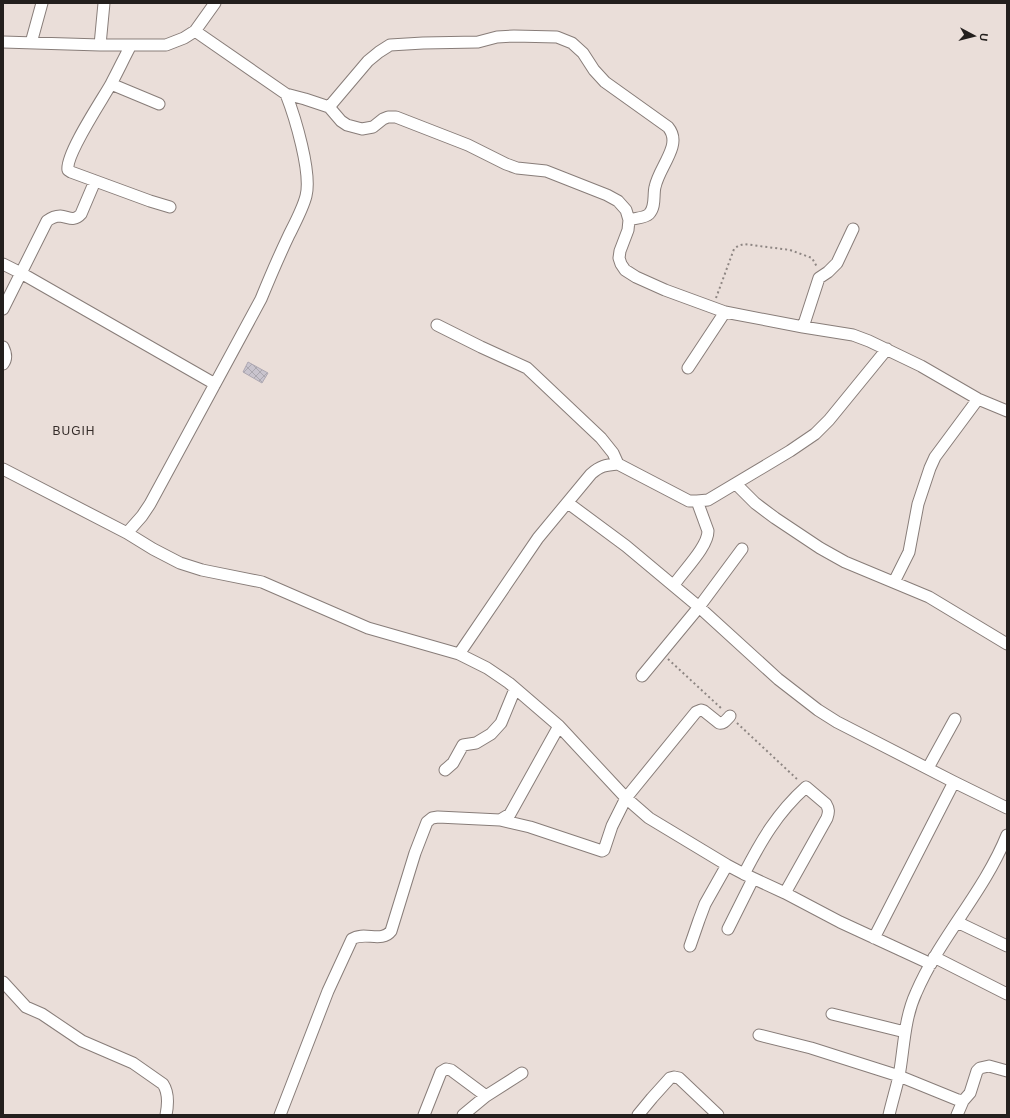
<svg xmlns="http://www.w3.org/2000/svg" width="1010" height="1118" viewBox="0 0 1010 1118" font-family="Helvetica,sans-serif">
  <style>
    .building { fill: url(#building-cross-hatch); stroke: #aea8b2 }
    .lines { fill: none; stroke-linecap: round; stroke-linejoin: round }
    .minor-casing { stroke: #887d79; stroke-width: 13 }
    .path { stroke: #8e8683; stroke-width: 2; stroke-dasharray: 2 3; stroke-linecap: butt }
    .minor { stroke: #fff; stroke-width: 11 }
    .labels { text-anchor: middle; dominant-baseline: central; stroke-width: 3; stroke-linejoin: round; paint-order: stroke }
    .quarter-label { font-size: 12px; letter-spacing: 1px; fill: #342b28; stroke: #eaded9 }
  </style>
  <defs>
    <pattern id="building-cross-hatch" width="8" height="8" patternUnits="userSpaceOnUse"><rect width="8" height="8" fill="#c9c4ce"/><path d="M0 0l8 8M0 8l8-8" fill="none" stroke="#aca8b0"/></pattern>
  </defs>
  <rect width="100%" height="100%" fill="#eaded9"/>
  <path class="building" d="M 248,362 L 268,373 L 262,383 L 243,372 Z"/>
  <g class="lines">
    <defs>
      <path id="minor" d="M 195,31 L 286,94 L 305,99 L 329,107 L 341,121 L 347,125 L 362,129 L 373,127 L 383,119 L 388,117 L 396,117 L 468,145 L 506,164 L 517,168 L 546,171 L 607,195 L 618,201 L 626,210 L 629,220 L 628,230 L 620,251 L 619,258 L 621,264 L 625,270 L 636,277 L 665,290 L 725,312 L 803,327 L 853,335 L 869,341 L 921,366 L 978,399 L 1007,411
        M 3,42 L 100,45 L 166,45 L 184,38 L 195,31 L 215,3
        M 31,43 L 42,3
        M 100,45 L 104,3
        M 131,45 C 124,58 118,71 111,84 C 102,100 65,155 68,170 L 71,172 L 150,201 L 170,207
        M 111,84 L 159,104
        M 329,107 L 368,61 L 379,52 L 390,45 L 423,43 L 478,42 L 497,37 L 514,36 L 557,37 L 572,43 L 583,53 L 594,70 L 605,82 L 668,127 C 673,133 674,140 672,147 C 668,161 658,173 655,187 C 653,195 656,207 649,214 C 645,218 635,218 629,220
        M 3,264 L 21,273 L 215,384
        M 3,309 L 47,221 C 51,218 55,216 60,216 C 69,217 74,222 81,214 L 95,181
        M 437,325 L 481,347 L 527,368 L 601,438 L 613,453 L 618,464
        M 803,327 L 819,278 L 828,272 L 837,263 L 853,229
        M 3,347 C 6,353 7,359 3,364
        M 688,368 L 725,312
        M 3,469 L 127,533 L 153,549 L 180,563 L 202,570 L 262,582 L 368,628 L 459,654 L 487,668 L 509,683 L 559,726 L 626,798 L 649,818 L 727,865 L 744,874 L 785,893 L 840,922 L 931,964
        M 736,484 L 755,503 L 775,518 L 820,548 L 845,562 L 929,597 L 1007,644
        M 568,503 L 626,546 L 699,607 L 778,679 L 818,710 L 837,722 L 954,782 L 1007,808
        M 127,533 L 142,516 L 150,504 L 261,299 C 270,277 279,256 289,235 C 295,223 303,208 306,196 C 312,173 295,117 286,94
        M 894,582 L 909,552 L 918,504 L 930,468 L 935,457 L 978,399
        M 674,585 C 683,571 708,547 708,531 L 697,501
        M 459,654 L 538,538 L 591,474 C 600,466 605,465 618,464 L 689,501 L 697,501 L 708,500 L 790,451 L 815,434 L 829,420 L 887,349
        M 642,676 L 699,607 L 742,549
        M 928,768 L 955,719
        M 445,770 L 453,763 L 463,745 L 476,743 L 491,734 L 501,723 L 515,689
        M 500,820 L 530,827 L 602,851 L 604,850 L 612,826 L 626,798 L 696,712 L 701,710 L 704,711 L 719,723 C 724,724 726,720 730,716
        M 744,874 C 761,841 777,813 806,787 L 826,804 C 829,809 829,812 827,818 L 785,893
        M 957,922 L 1007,946
        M 728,929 L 753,879
        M 874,938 L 954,782
        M 690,946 L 699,920 L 705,904 L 727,865
        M 934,957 L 1007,994
        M 3,982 L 26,1007 L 42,1014 L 82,1041 L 133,1063 L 163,1084 C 169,1093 168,1105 166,1115
        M 832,1014 L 905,1032
        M 759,1035 L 811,1048 L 899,1076 L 958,1100 L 963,1101 L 970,1093 L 977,1071 L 980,1068 L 989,1066 L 1007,1071
        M 280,1115 L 328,991 L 352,939 C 364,931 382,943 391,931 L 415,853 L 427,822 L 432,818 L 438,817 L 500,820 L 510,814 L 559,726
        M 424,1115 L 441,1072 L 446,1069 L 451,1070 L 486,1096
        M 463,1115 L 486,1096 L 522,1073
        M 638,1115 L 652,1098 L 670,1078 L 674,1077 L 679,1078 L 718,1115
        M 889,1115 C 892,1102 896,1089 899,1076 C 904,1049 904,1019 916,993 C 940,937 984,892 1007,835
        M 957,1115 L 963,1101"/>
    </defs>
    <use href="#minor" class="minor-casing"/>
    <path class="path" d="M 716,298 L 734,249 L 738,246 L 744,244 L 790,250 L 812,258 L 817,267
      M 668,659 L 722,709
      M 737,723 L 798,780"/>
    <use href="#minor" class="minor"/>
  </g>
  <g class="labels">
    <g class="quarter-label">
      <text x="74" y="431">BUGIH</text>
    </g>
  </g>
  <rect width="1010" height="1118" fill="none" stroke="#231f1d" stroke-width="8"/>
  <g transform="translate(974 36) rotate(97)" stroke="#eaded9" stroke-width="3" paint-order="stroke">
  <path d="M0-3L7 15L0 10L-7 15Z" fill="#231f1d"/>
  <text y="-6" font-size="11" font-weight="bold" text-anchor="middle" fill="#231f1d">U</text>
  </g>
</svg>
